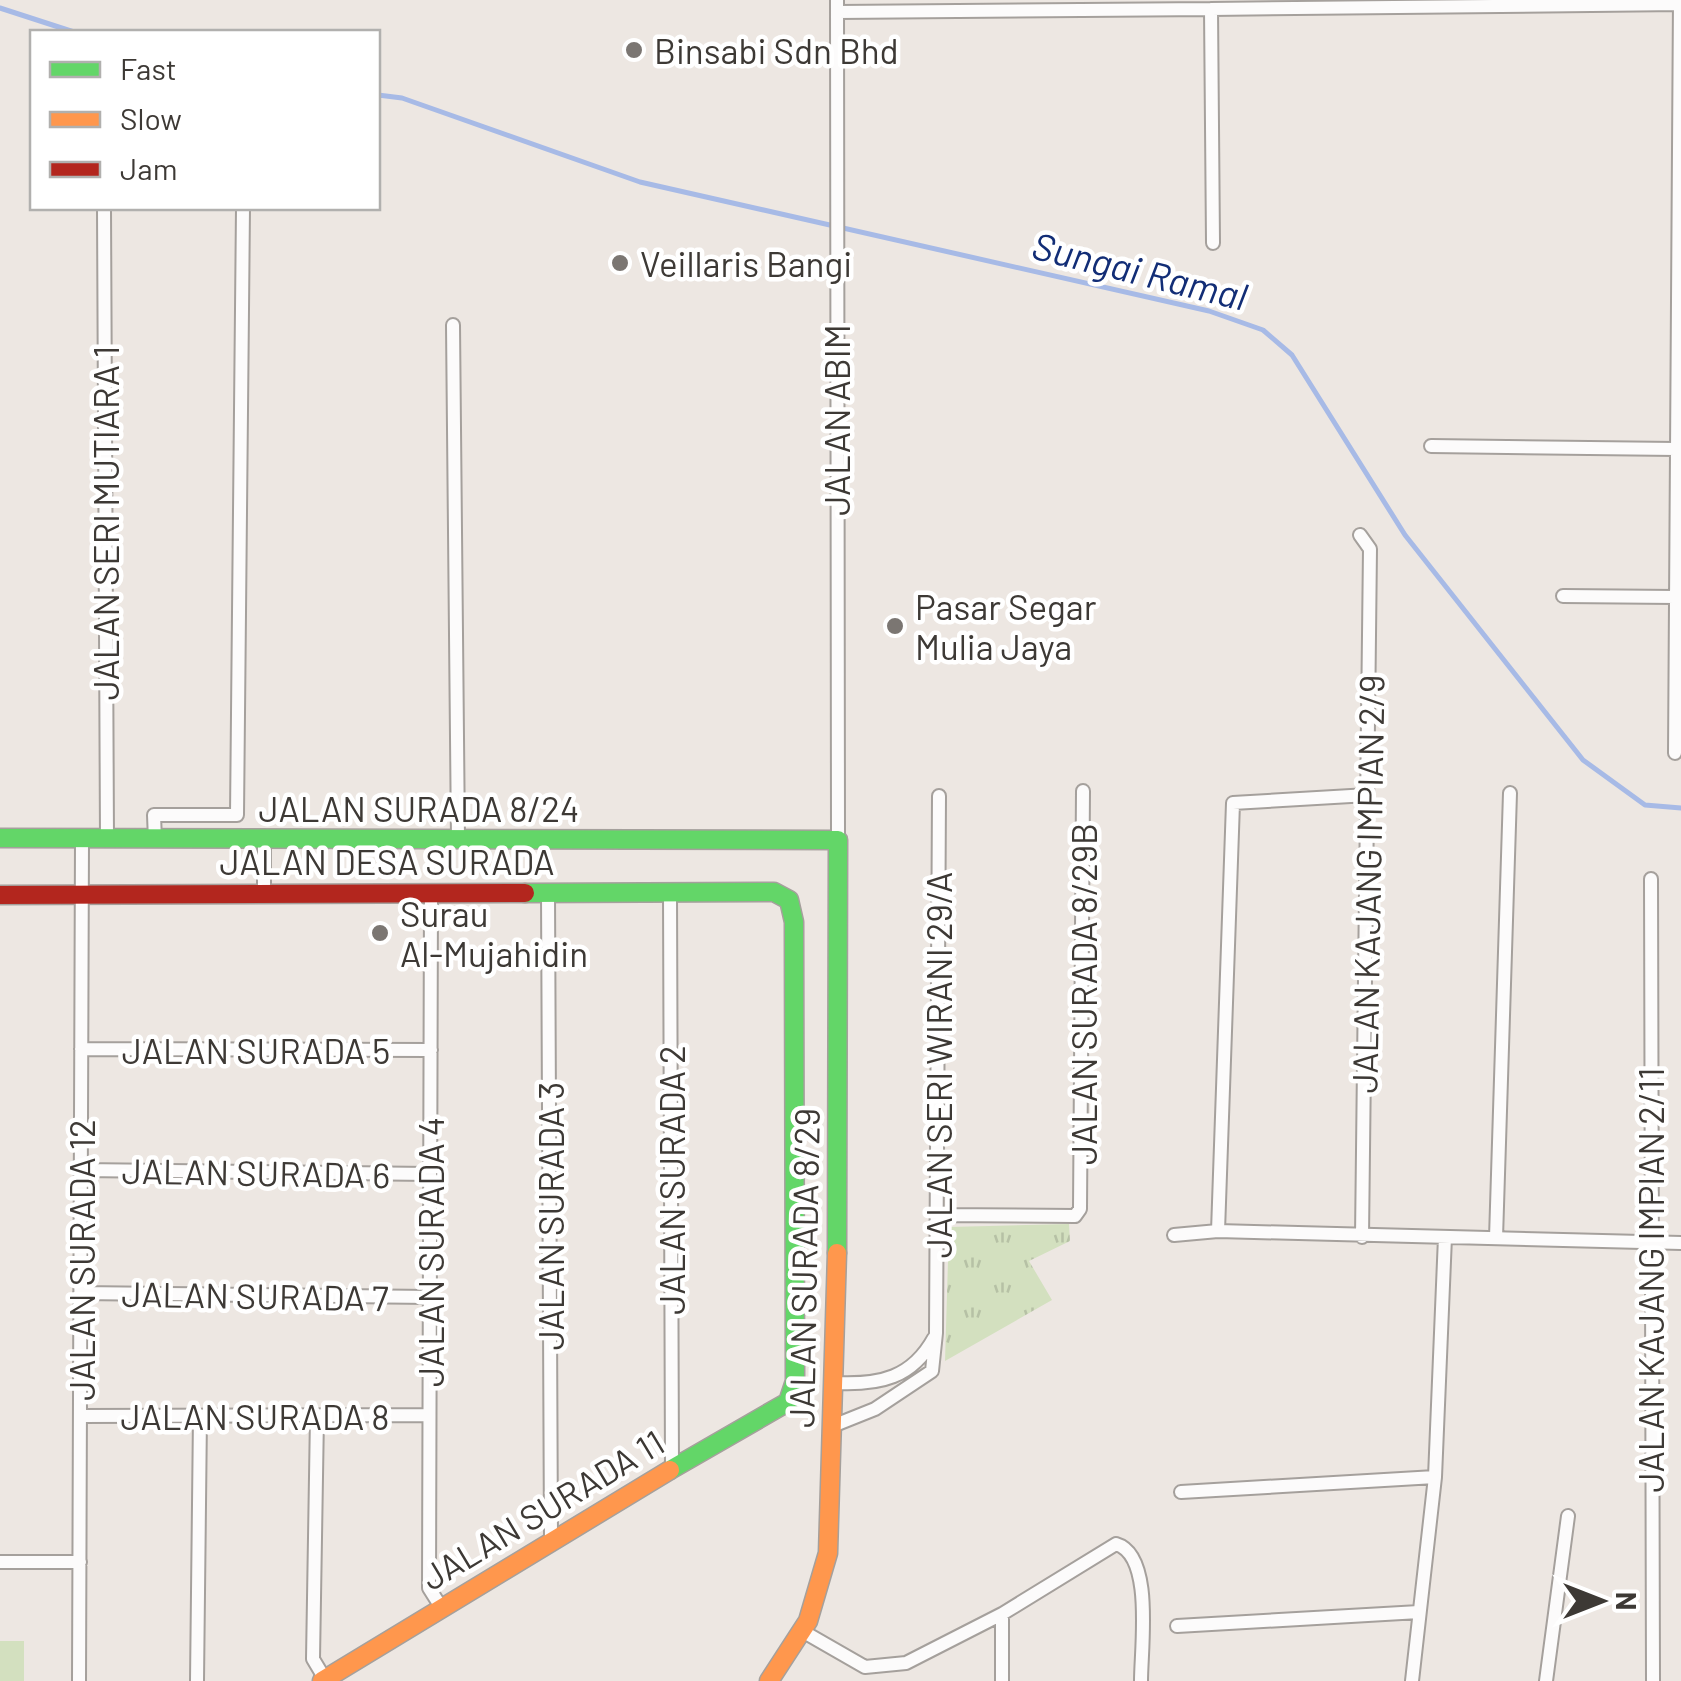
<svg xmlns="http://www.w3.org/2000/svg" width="1681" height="1681" viewBox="0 0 1681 1681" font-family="Barlow,sans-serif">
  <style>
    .park { fill: url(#park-tufts) }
    .pitch { fill: #d3e0bf }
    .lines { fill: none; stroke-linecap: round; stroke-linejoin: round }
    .stream { stroke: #a7bae6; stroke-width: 5 }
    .street-casing { stroke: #a5a09c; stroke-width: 16 }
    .fast-casing { stroke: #a5a09c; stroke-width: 21 }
    .slow-casing { stroke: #a5a09c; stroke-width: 21 }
    .jam-casing { stroke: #a5a09c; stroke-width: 21 }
    .street { stroke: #fcfbfb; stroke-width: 12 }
    .fast { stroke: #63d668; stroke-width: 18 }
    .slow { stroke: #ff974d; stroke-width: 18 }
    .jam { stroke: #b3261e; stroke-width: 18 }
    .poi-dot { fill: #7b7672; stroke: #fff; stroke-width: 4 }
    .labels { text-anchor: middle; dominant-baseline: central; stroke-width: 9; stroke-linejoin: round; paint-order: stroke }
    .poi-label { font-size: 35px; fill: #3d3935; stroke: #fff; text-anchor: start }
    .street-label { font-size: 35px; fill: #3d3935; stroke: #fff }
    .water-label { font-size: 38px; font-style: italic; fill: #122d76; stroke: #fff }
  </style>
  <defs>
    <pattern id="park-tufts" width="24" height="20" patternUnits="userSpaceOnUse" patternTransform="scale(2.5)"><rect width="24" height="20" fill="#d3e0bf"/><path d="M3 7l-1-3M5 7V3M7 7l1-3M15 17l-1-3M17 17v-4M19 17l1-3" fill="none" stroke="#b6c1a5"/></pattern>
  </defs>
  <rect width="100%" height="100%" fill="#ede7e2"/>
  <path class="park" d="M 1069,1224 L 1070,1241 L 1029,1261 L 1052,1300 L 945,1361 L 949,1227 Z"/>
  <path class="pitch" d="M 0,1641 L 24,1641 L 24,1681 L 0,1681 Z"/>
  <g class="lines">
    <path class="stream" d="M 0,8 L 74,32
      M 378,95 L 402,98 L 640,182 L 1209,311 L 1263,330 L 1292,355 L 1405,535 L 1583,760 L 1645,805 L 1681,808"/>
    <defs>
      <path id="street" d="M 837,0 L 838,840
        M 837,12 L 1211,9
        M 104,208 L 107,839
        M 1213,243 L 1211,9 L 1681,4
        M 453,325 L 458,840
        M 1431,446 L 1676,449
        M 1360,535 L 1370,549 L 1362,1237
        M 1563,596 L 1676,597
        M 1675,753 L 1680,0
        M 155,840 L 154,815 L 237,815 L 243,208
        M 1651,879 L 1653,1681
        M 548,893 L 551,1540
        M 670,893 L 672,1468
        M 264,894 L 264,840
        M 431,894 L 429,1588 L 441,1607
        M 81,1049 L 431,1050
        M 81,1170 L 430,1174
        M 937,1215 L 1075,1216 L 1080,1209 L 1083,791
        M 1218,1231 L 1233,803 L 1368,795
        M 1174,1235 L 1218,1231 L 1681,1243
        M 1496,1238 L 1510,793
        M 80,1293 L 430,1297
        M 836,1383 C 880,1385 912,1378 934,1338
        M 80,1416 L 429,1415
        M 317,1416 L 313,1659 L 325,1679
        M 835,1425 L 875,1409 L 932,1371 L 936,1333 L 939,796
        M 1181,1492 L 1435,1477
        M 0,1562 L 80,1562
        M 1002,1614 L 1002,1681
        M 1177,1626 L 1419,1612
        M 804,1632 L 865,1667
        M 865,1667 L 906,1663 L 1002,1614 L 1116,1544 C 1154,1555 1141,1647 1141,1681
        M 79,1681 L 82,839
        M 197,1681 L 200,1416
        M 1412,1681 L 1435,1477 L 1445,1237
        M 1546,1681 L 1568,1516"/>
      <path id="fast" d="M 0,838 L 838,840 L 837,1253
        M 525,893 L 774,892 L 789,900 L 794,922 L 795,1381 L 788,1402 L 670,1470"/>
      <path id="slow" d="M 322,1681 L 670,1470
        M 769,1681 L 808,1621 L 828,1553 L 837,1253"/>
      <path id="jam" d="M 0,895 L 525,893"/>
    </defs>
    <use href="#street" class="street-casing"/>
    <use href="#fast" class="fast-casing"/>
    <use href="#slow" class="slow-casing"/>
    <use href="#jam" class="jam-casing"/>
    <use href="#street" class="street"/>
    <use href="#fast" class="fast"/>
    <use href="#slow" class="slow"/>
    <use href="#jam" class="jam"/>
  </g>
  <g class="poi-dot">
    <circle cx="634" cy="50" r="10"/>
    <circle cx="620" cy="263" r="10"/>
    <circle cx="895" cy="626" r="10"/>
    <circle cx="380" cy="933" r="10"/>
  </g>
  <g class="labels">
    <g class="poi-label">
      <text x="654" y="50">Binsabi Sdn Bhd</text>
      <text x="640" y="263">Veillaris Bangi</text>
      <text x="915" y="606">Pasar Segar<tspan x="915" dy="40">Mulia Jaya</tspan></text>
      <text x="400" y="913">Surau<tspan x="400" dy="40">Al-Mujahidin</tspan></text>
    </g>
    <g class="street-label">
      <text transform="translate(836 420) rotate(-90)">JALAN ABIM</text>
      <text transform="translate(105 523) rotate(-90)">JALAN SERI MUTIARA 1</text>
      <text x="419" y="808">JALAN SURADA 8/24</text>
      <text x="387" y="861">JALAN DESA SURADA</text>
      <text transform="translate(1367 884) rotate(-89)">JALAN KAJANG IMPIAN 2/9</text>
      <text transform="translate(1083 994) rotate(-90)">JALAN SURADA 8/29B</text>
      <text x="256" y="1050">JALAN SURADA 5</text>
      <text transform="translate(938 1065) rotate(-90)">JALAN SERI WIRANI 29/A</text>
      <text transform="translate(256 1172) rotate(1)">JALAN SURADA 6</text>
      <text transform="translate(671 1180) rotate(-90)">JALAN SURADA 2</text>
      <text transform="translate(550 1216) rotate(-90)">JALAN SURADA 3</text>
      <text transform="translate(430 1252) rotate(-90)">JALAN SURADA 4</text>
      <text transform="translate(81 1260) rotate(-90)">JALAN SURADA 12</text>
      <text transform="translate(803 1268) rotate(-89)">JALAN SURADA 8/29</text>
      <text transform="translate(1650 1280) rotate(-90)">JALAN KAJANG IMPIAN 2/11</text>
      <text transform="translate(255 1295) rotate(1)">JALAN SURADA 7</text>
      <text x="255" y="1416">JALAN SURADA 8</text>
      <text transform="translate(542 1509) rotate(-31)">JALAN SURADA 11</text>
    </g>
    <g class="water-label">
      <text transform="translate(1140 270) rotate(14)">Sungai Ramal</text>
    </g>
  </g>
  <rect x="30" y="30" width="350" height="180" fill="#ffffff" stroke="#b1b0ae" stroke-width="2.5"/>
  <rect x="50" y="62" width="50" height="15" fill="#63d668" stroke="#b1b0ae" stroke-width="2.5"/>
  <text x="120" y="80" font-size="30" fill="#3d3935">Fast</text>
  <rect x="50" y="112" width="50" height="15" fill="#ff974d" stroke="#b1b0ae" stroke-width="2.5"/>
  <text x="120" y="130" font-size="30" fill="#3d3935">Slow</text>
  <rect x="50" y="162" width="50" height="15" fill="#b3261e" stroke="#b1b0ae" stroke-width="2.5"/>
  <text x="120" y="180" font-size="30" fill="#3d3935">Jam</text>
  <g transform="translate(1601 1601) rotate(90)" stroke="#ffffff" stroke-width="8" paint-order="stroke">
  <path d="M0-8L18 38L0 25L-18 38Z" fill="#3d3935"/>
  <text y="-15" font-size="28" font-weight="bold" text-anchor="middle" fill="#3d3935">N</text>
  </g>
</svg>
